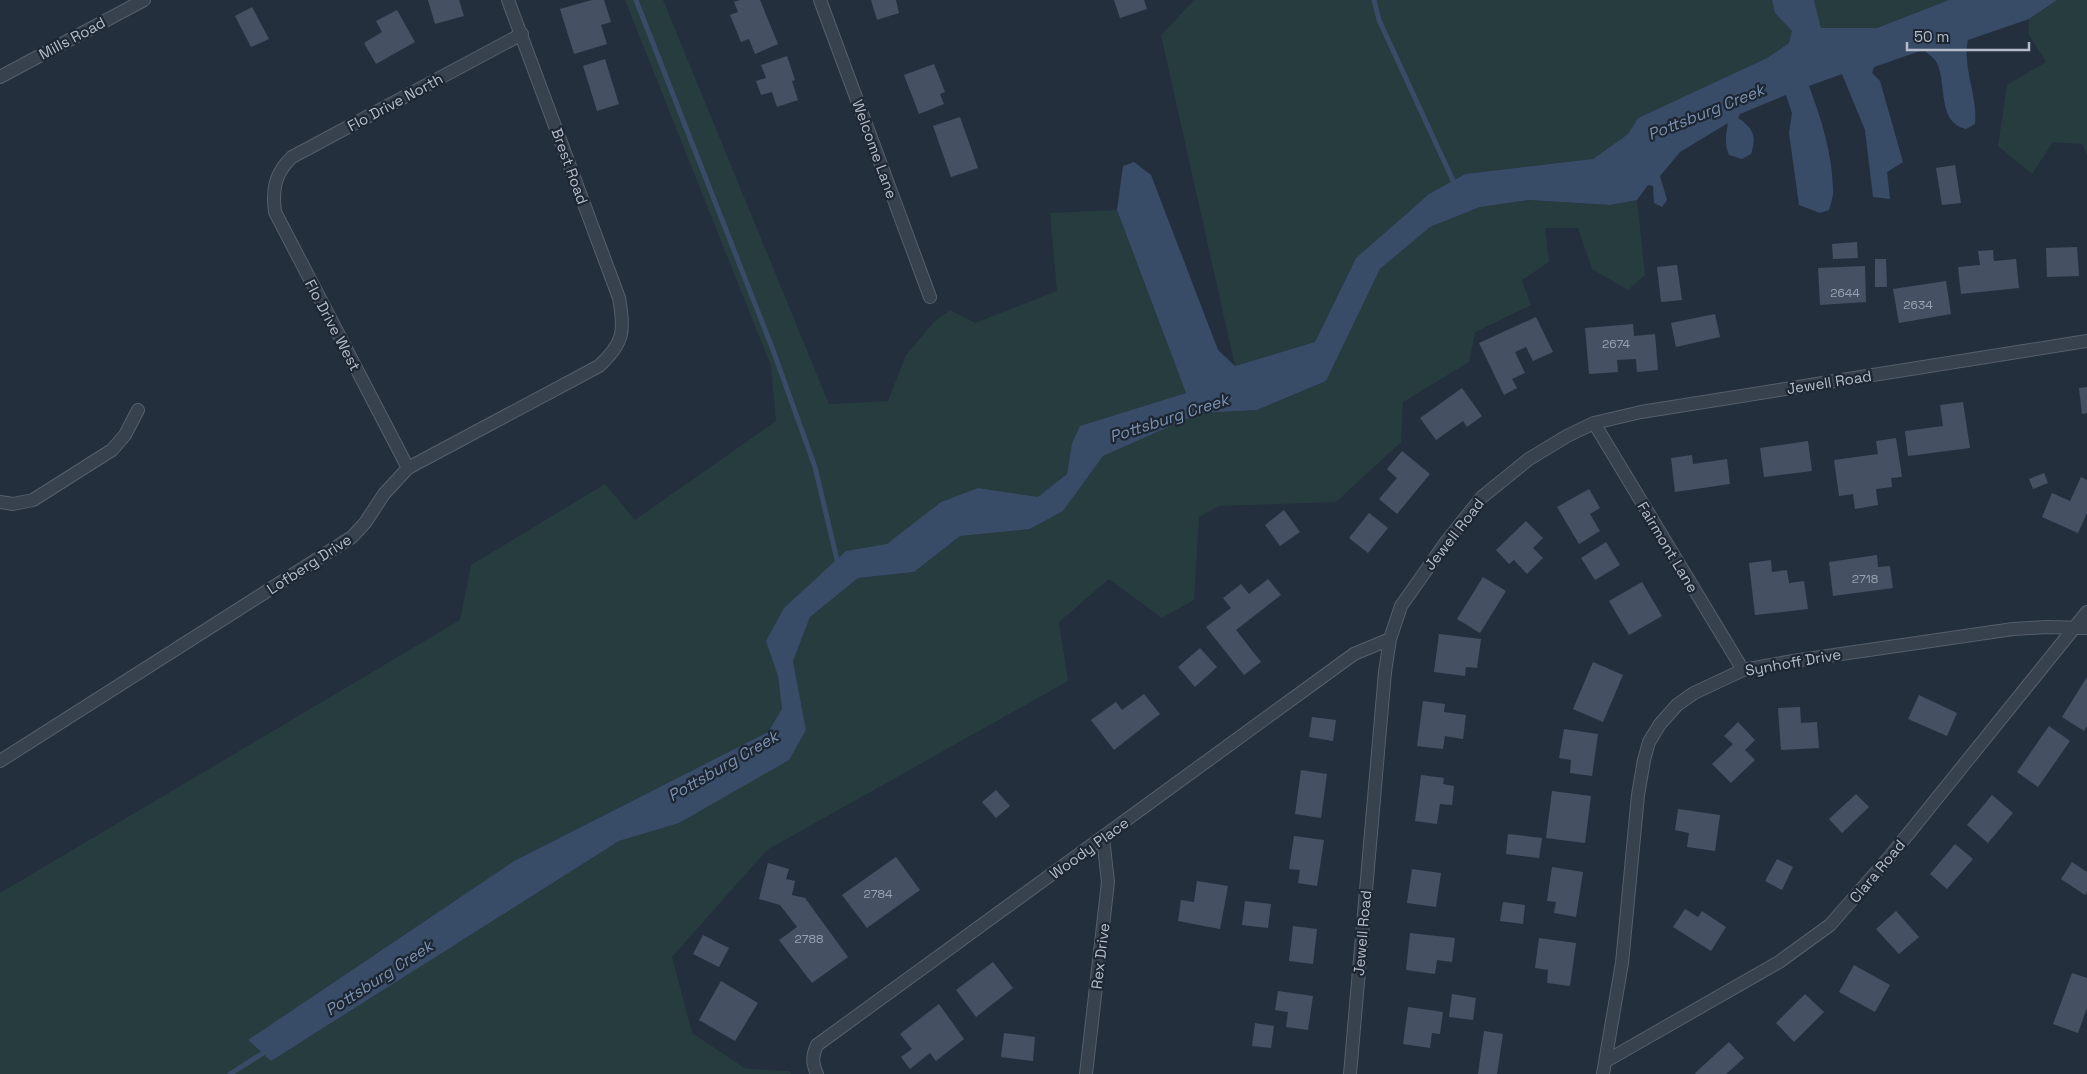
<svg xmlns="http://www.w3.org/2000/svg" width="2087" height="1074" viewBox="0 0 2087 1074" font-family="'Space Grotesk',sans-serif">
  <style>
    .green { fill: #263c3f }
    .water { fill: #394c67 }
    .lines { fill: none; stroke-linecap: round; stroke-linejoin: round }
    .stream { stroke: #394c67; stroke-width: 5 }
    .building { fill: #455162 }
    .minor-casing { stroke: #565f6c; stroke-width: 14 }
    .minor { stroke: #38414e; stroke-width: 12 }
    .labels { text-anchor: middle; dominant-baseline: central; stroke-width: 4.5; stroke-linejoin: round; paint-order: stroke }
    .number-label { font-size: 12px; fill: #98a1af }
    .street-label { font-size: 15px; fill: #b4bcc9; stroke: #1d2633 }
    .water-label { font-size: 16px; font-style: italic; fill: #7c92b1; stroke: #1d2633 }
  </style>
  <rect width="100%" height="100%" fill="#242f3e"/>
  <path class="green" d="M 625,0 L 663,0 L 829,404 L 888,401 L 906,355 L 935,321 L 950,310 L 975,323 L 1057,291 L 1050,213 L 1117,210 L 1186,393 L 1081,426 L 1072,443 L 1067,474 L 1038,498 L 978,488 L 941,502 L 887,545 L 846,551 L 766,640 L 778,676 L 782,709 L 768,732 L 514,861 L 248,1040 L 271,1061 L 619,841 L 679,823 L 806,730 L 793,661 L 810,617 L 858,578 L 914,572 L 960,536 L 1030,529 L 1063,511 L 1103,456 L 1200,413 L 1257,410 L 1326,381 L 1380,269 L 1430,227 L 1480,207 L 1529,200 L 1610,205 L 1637,200 L 1645,275 L 1628,290 L 1592,269 L 1578,228 L 1545,228 L 1549,262 L 1522,280 L 1531,305 L 1475,332 L 1469,362 L 1403,402 L 1401,442 L 1336,502 L 1219,506 L 1199,517 L 1194,600 L 1162,618 L 1109,579 L 1059,622 L 1068,681 L 767,850 L 672,957 L 692,1033 L 746,1069 L 790,1071 L 791,1074 L 0,1074 L 0,893 L 460,620 L 471,565 L 605,484 L 635,520 L 776,421 L 771,366 Z
    M 1194,0 L 1772,0 L 1775,13 L 1793,31 L 1789,43 L 1767,58 L 1638,118 L 1628,134 L 1593,159 L 1465,174 L 1429,194 L 1356,258 L 1315,342 L 1235,366 L 1161,35 Z
    M 1814,0 L 1949,0 L 1877,28 L 1821,28 Z
    M 2057,0 L 2087,0 L 2087,155 L 2082,144 L 2053,142 L 2032,174 L 1998,146 L 2007,85 L 2046,62 L 2029,35 L 2029,19 Z"/>
  <path class="water" d="M 1772,0 L 1814,0 L 1821,28 L 1877,28 L 1949,0 L 2057,0 L 2029,19 L 1968,40 C 1962,68 1978,95 1975,124 L 1966,129 C 1937,123 1947,84 1937,63 C 1935,58 1927,53 1923,50 L 1874,67 L 1872,73 L 1880,81 L 1903,162 L 1887,172 L 1890,199 L 1873,197 L 1865,130 L 1842,74 L 1809,86 C 1821,118 1832,153 1833,188 C 1834,195 1831,203 1829,210 L 1820,213 L 1799,205 L 1789,133 L 1792,113 L 1786,95 L 1740,114 L 1738,118 C 1753,128 1757,136 1751,154 L 1742,159 L 1729,155 C 1724,144 1726,134 1728,123 L 1680,152 L 1660,176 L 1667,200 L 1662,207 L 1654,203 L 1653,186 L 1648,185 L 1637,200 L 1610,205 L 1529,200 L 1480,207 L 1430,227 L 1380,269 L 1326,381 L 1257,410 L 1200,413 L 1103,456 L 1063,511 L 1030,529 L 960,536 L 914,572 L 858,578 L 810,617 L 793,661 L 806,730 L 789,760 L 679,823 L 619,841 L 271,1061 L 248,1040 L 514,861 L 768,732 L 782,709 L 778,676 L 766,641 L 784,608 L 846,551 L 887,544 L 941,502 L 978,488 L 1038,497 L 1067,474 L 1072,443 L 1080,426 L 1186,393 L 1117,210 L 1123,166 L 1134,162 L 1151,175 L 1218,350 L 1235,366 L 1315,342 L 1356,258 L 1429,194 L 1465,174 L 1593,159 L 1628,134 L 1638,118 L 1767,58 L 1789,43 L 1792,31 L 1775,13 Z"/>
  <g class="lines">
    <path class="stream" d="M 636,0 L 773,350 L 815,467 L 838,564
      M 1374,0 L 1379,20 L 1456,187
      M 230,1074 L 268,1050"/>
  </g>
  <path class="building" d="M 428,0 L 459,0 L 464,16 L 435,24 Z
    M 592,0 L 604,0 L 611,22 L 601,25 L 607,44 L 574,54 L 560,9 Z
    M 740,0 L 760,0 L 778,44 L 755,54 L 749,39 L 741,42 L 730,15 L 738,12 L 734,2 Z
    M 871,0 L 896,0 L 899,13 L 877,20 Z
    M 1114,0 L 1144,0 L 1147,9 L 1120,18 Z
    M 252,7 L 269,39 L 251,47 L 235,16 Z
    M 397,10 L 415,42 L 376,64 L 364,43 L 382,32 L 376,21 Z
    M 787,56 L 795,80 L 792,81 L 798,100 L 777,107 L 772,92 L 761,95 L 756,81 L 766,78 L 761,65 Z
    M 605,59 L 619,104 L 597,111 L 583,66 Z
    M 934,64 L 945,92 L 940,94 L 944,104 L 919,114 L 904,75 Z
    M 960,117 L 978,168 L 951,177 L 933,126 Z
    M 1955,165 L 1961,203 L 1942,205 L 1936,168 Z
    M 1857,242 L 1858,258 L 1833,259 L 1832,244 Z
    M 2077,247 L 2079,276 L 2047,277 L 2046,248 Z
    M 1993,250 L 1994,261 L 2016,259 L 2019,288 L 1961,294 L 1958,267 L 1980,265 L 1978,251 Z
    M 1875,259 L 1886,259 L 1887,287 L 1875,287 Z
    M 1677,265 L 1682,300 L 1661,302 L 1657,267 Z
    M 1865,266 L 1866,302 L 1820,305 L 1818,268 Z
    M 1946,281 L 1951,314 L 1899,323 L 1893,289 Z
    M 1715,314 L 1720,337 L 1676,347 L 1671,323 Z
    M 1536,317 L 1553,352 L 1533,361 L 1526,347 L 1515,352 L 1525,373 L 1512,379 L 1517,388 L 1504,395 L 1479,343 Z
    M 1633,324 L 1634,336 L 1655,334 L 1658,370 L 1637,372 L 1636,359 L 1617,360 L 1618,372 L 1589,374 L 1585,328 Z
    M 2087,387 L 2087,413 L 2082,414 L 2079,388 Z
    M 1462,388 L 1482,416 L 1467,427 L 1463,421 L 1436,440 L 1420,418 Z
    M 1963,402 L 1970,448 L 1908,456 L 1905,431 L 1943,426 L 1940,405 Z
    M 1896,438 L 1902,477 L 1891,478 L 1892,487 L 1876,489 L 1878,505 L 1855,509 L 1853,494 L 1839,496 L 1834,460 L 1878,454 L 1876,441 Z
    M 1808,441 L 1812,471 L 1764,477 L 1760,448 Z
    M 1402,451 L 1430,474 L 1397,514 L 1379,499 L 1397,478 L 1387,469 Z
    M 1692,455 L 1693,464 L 1727,459 L 1730,484 L 1675,492 L 1671,458 Z
    M 2044,473 L 2048,483 L 2033,489 L 2029,479 Z
    M 2081,477 L 2087,480 L 2087,513 L 2078,533 L 2042,517 L 2052,493 L 2070,501 Z
    M 1589,489 L 1600,508 L 1590,514 L 1600,531 L 1579,544 L 1557,507 Z
    M 1284,510 L 1300,532 L 1280,546 L 1265,525 Z
    M 1369,513 L 1388,528 L 1368,553 L 1349,538 Z
    M 1526,521 L 1543,538 L 1533,548 L 1543,558 L 1527,574 L 1514,560 L 1509,564 L 1496,550 Z
    M 1606,542 L 1620,565 L 1595,580 L 1581,558 Z
    M 1877,555 L 1878,567 L 1890,566 L 1893,588 L 1833,596 L 1829,562 Z
    M 1771,560 L 1772,572 L 1787,570 L 1789,583 L 1804,581 L 1808,609 L 1755,615 L 1749,563 Z
    M 1483,577 L 1506,591 L 1480,633 L 1457,619 Z
    M 1268,579 L 1281,595 L 1236,630 L 1261,662 L 1244,675 L 1206,627 L 1231,608 L 1223,598 L 1241,584 L 1249,594 Z
    M 1642,582 L 1662,616 L 1629,635 L 1609,601 Z
    M 1439,634 L 1481,639 L 1477,668 L 1466,667 L 1465,676 L 1434,672 Z
    M 1200,648 L 1217,667 L 1195,687 L 1178,667 Z
    M 1593,662 L 1623,675 L 1603,722 L 1573,709 Z
    M 2087,677 L 2087,726 L 2084,731 L 2062,717 Z
    M 1144,694 L 1160,714 L 1114,750 L 1091,720 L 1116,702 L 1122,710 Z
    M 1919,695 L 1957,713 L 1947,736 L 1908,719 Z
    M 1423,701 L 1445,704 L 1444,712 L 1466,715 L 1463,739 L 1445,736 L 1443,749 L 1417,746 Z
    M 1800,707 L 1801,723 L 1817,722 L 1819,748 L 1781,750 L 1778,708 Z
    M 1312,717 L 1336,720 L 1333,741 L 1309,737 Z
    M 1738,722 L 1755,740 L 1745,750 L 1755,760 L 1731,783 L 1712,764 L 1733,744 L 1724,736 Z
    M 2049,726 L 2070,741 L 2038,787 L 2017,772 Z
    M 1564,729 L 1598,734 L 1592,776 L 1570,773 L 1571,760 L 1559,758 Z
    M 1301,770 L 1327,774 L 1321,818 L 1295,814 Z
    M 1421,775 L 1444,778 L 1443,784 L 1454,786 L 1452,805 L 1440,804 L 1437,824 L 1415,821 Z
    M 996,790 L 1010,806 L 996,818 L 982,802 Z
    M 1552,791 L 1591,796 L 1585,843 L 1546,838 Z
    M 1856,794 L 1869,807 L 1842,833 L 1829,819 Z
    M 1992,795 L 2013,813 L 1988,843 L 1967,825 Z
    M 1678,809 L 1720,815 L 1715,851 L 1687,847 L 1689,833 L 1675,830 Z
    M 1508,834 L 1542,838 L 1539,858 L 1506,854 Z
    M 1294,836 L 1324,840 L 1317,886 L 1298,883 L 1300,870 L 1289,869 Z
    M 1955,844 L 1973,859 L 1947,889 L 1930,874 Z
    M 896,857 L 920,890 L 867,928 L 842,895 Z
    M 1777,859 L 1793,867 L 1782,890 L 1765,881 Z
    M 2072,862 L 2087,872 L 2087,892 L 2085,895 L 2061,879 Z
    M 768,863 L 789,869 L 786,879 L 795,881 L 792,895 L 805,898 L 848,957 L 812,983 L 779,940 L 797,927 L 780,905 L 759,899 Z
    M 1552,867 L 1583,872 L 1576,917 L 1554,913 L 1556,902 L 1547,901 Z
    M 1412,869 L 1441,873 L 1436,907 L 1407,903 Z
    M 1197,881 L 1228,886 L 1220,929 L 1178,921 L 1181,900 L 1194,902 Z
    M 1245,901 L 1271,904 L 1268,928 L 1242,925 Z
    M 1503,902 L 1525,905 L 1523,924 L 1500,921 Z
    M 1685,909 L 1698,917 L 1702,911 L 1726,927 L 1711,951 L 1673,927 Z
    M 1896,911 L 1919,937 L 1899,954 L 1876,929 Z
    M 1293,926 L 1317,929 L 1313,964 L 1289,961 Z
    M 1410,933 L 1455,938 L 1452,962 L 1437,960 L 1435,974 L 1406,970 Z
    M 703,935 L 729,948 L 719,967 L 693,954 Z
    M 1539,938 L 1576,943 L 1570,986 L 1547,983 L 1548,970 L 1535,968 Z
    M 993,962 L 1013,988 L 976,1017 L 956,990 Z
    M 1854,965 L 1890,985 L 1875,1012 L 1839,992 Z
    M 2072,973 L 2087,978 L 2087,1008 L 2078,1033 L 2053,1024 Z
    M 721,981 L 758,1003 L 735,1041 L 699,1020 Z
    M 1278,991 L 1313,996 L 1308,1030 L 1286,1027 L 1288,1012 L 1275,1010 Z
    M 1452,994 L 1476,998 L 1473,1020 L 1449,1017 Z
    M 1805,994 L 1824,1012 L 1794,1042 L 1776,1023 Z
    M 939,1004 L 964,1039 L 936,1061 L 930,1053 L 910,1069 L 901,1057 L 912,1049 L 900,1034 Z
    M 1408,1007 L 1443,1012 L 1440,1034 L 1432,1033 L 1430,1048 L 1403,1044 Z
    M 1255,1023 L 1274,1026 L 1271,1048 L 1252,1046 Z
    M 1484,1031 L 1503,1034 L 1497,1074 L 1478,1074 Z
    M 1004,1033 L 1035,1037 L 1033,1061 L 1001,1057 Z
    M 1729,1042 L 1744,1058 L 1726,1074 L 1696,1074 L 1695,1073 Z"/>
  <g class="lines">
    <defs>
      <path id="minor" d="M 820,0 L 930,297
        M 0,77 L 144,0
        M 1594,423 L 1743,670
        M 408,468 L 275,212 C 272,189 275,173 292,157 L 522,34
        M 0,502 L 13,504 L 33,500 L 112,450 L 125,435 L 138,410
        M 0,761 L 352,537 L 365,523 L 384,494 L 408,468 L 599,366 C 624,343 625,331 619,298 L 508,0
        M 1606,1061 L 1779,962 L 1830,925 L 1892,854 L 2087,612
        M 817,1074 C 812,1063 812,1056 817,1045 L 1354,654 L 1390,639
        M 1086,1074 L 1108,882 L 1103,838
        M 1350,1074 L 1385,672 L 1390,639 L 1401,606 L 1446,542 L 1482,497 L 1529,459 L 1567,436 L 1594,423 L 1641,412 L 2087,341
        M 1603,1074 L 1622,963 L 1638,795 L 1644,760 L 1649,742 L 1660,724 L 1677,705 L 1694,693 L 1743,670 L 1793,661 L 2013,629 L 2047,627 L 2087,628"/>
    </defs>
    <use href="#minor" class="minor-casing"/>
    <use href="#minor" class="minor"/>
  </g>
  <g class="labels">
    <g class="number-label">
      <text x="1845" y="293">2644</text>
      <text x="1918" y="305">2634</text>
      <text x="1616" y="344">2674</text>
      <text x="1865" y="579">2718</text>
      <text x="878" y="894">2784</text>
      <text x="809" y="939">2788</text>
    </g>
    <g class="street-label">
      <text transform="translate(72 38) rotate(-28)">Mills Road</text>
      <text transform="translate(395 102) rotate(-28)">Flo Drive North</text>
      <text transform="translate(875 149) rotate(70)">Welcome Lane</text>
      <text transform="translate(570 166) rotate(70)">Brest Road</text>
      <text transform="translate(333 325) rotate(62)">Flo Drive West</text>
      <text transform="translate(1829 382) rotate(-9)">Jewell Road</text>
      <text transform="translate(1454 534) rotate(-52)">Jewell Road</text>
      <text transform="translate(1668 547) rotate(59)">Fairmont Lane</text>
      <text transform="translate(309 564) rotate(-33)">Lofberg Drive</text>
      <text transform="translate(1793 662) rotate(-10)">Synhoff Drive</text>
      <text transform="translate(1089 848) rotate(-36)">Woody Place</text>
      <text transform="translate(1877 871) rotate(-50)">Clara Road</text>
      <text transform="translate(1362 933) rotate(-85)">Jewell Road</text>
      <text transform="translate(1100 956) rotate(-83)">Rex Drive</text>
    </g>
    <g class="water-label">
      <text transform="translate(1706 112) rotate(-22)">Pottsburg Creek</text>
      <text transform="translate(1169 418) rotate(-18)">Pottsburg Creek</text>
      <text transform="translate(723 766) rotate(-30)">Pottsburg Creek</text>
      <text transform="translate(379 978) rotate(-33)">Pottsburg Creek</text>
    </g>
  </g>
  <path d="M1907 42v8h122v-8" fill="none" stroke="#b4bcc9" stroke-width="2.5"/>
  <text x="1914" y="42" font-size="15" fill="#b4bcc9" stroke="#1d2633" stroke-width="4" paint-order="stroke">50 m</text>
</svg>
